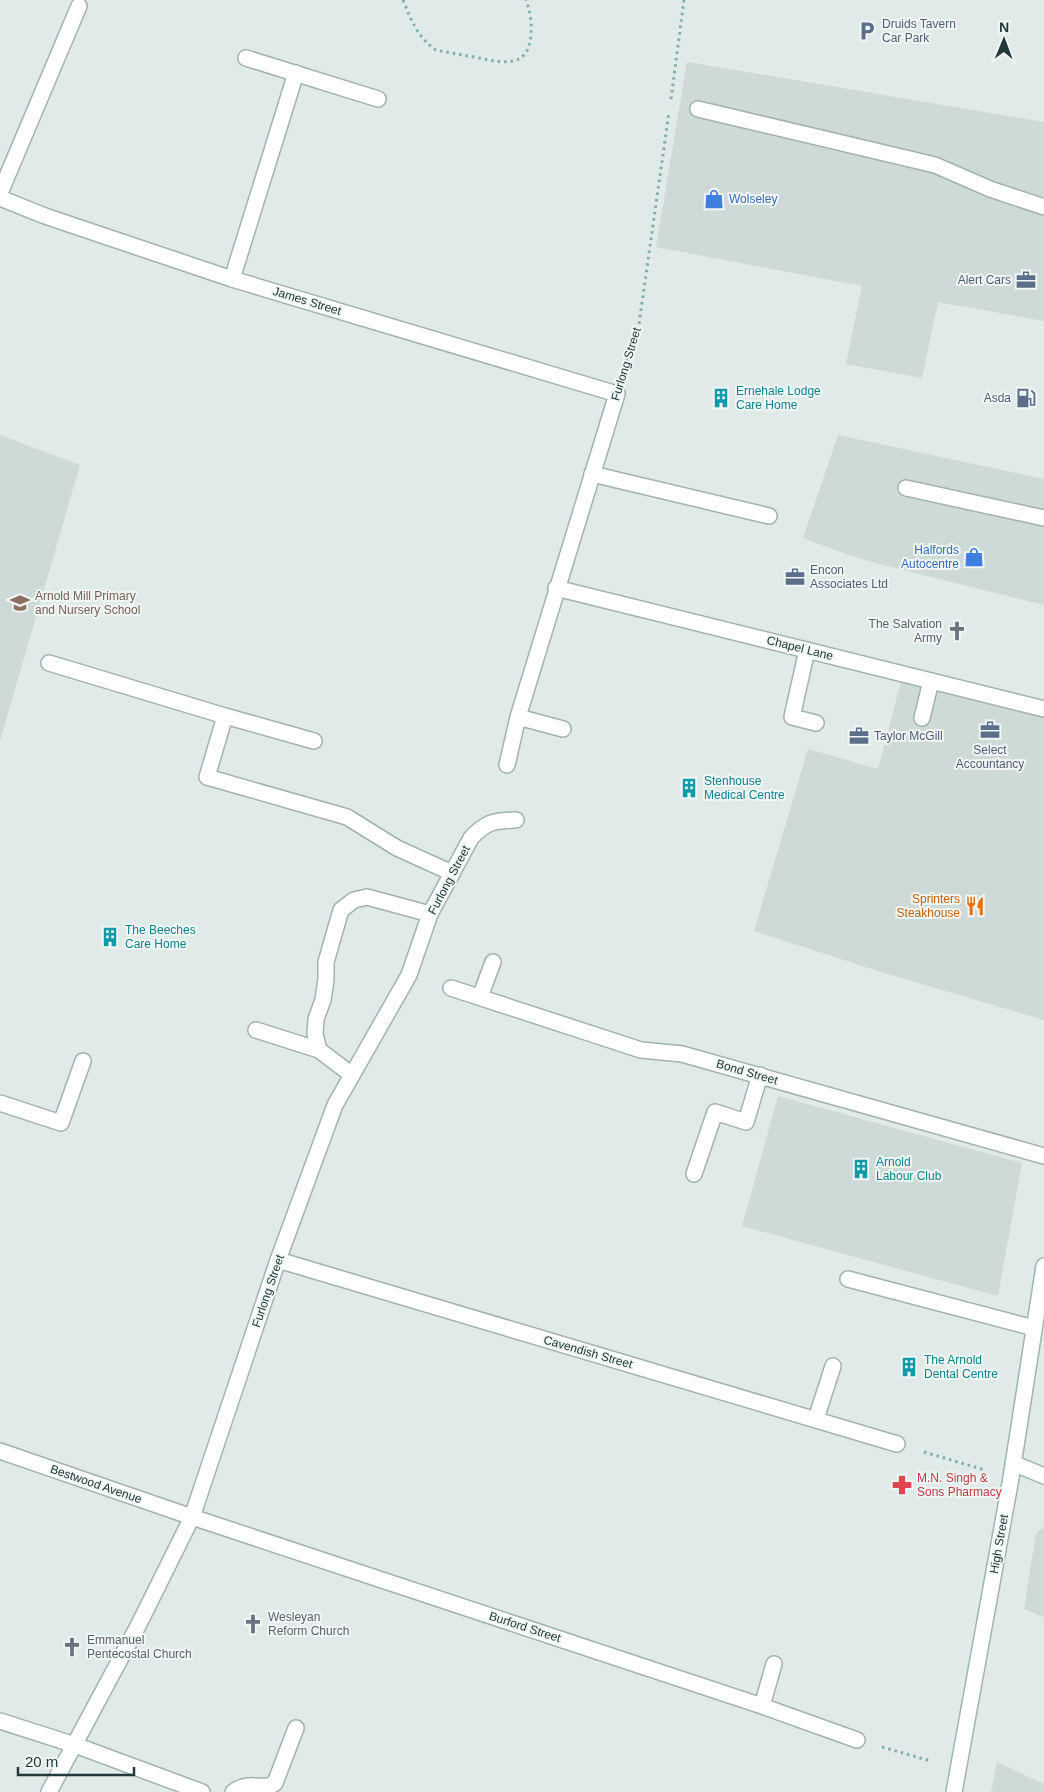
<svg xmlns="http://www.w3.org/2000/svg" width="1044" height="1792" viewBox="0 0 1044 1792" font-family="Helvetica,sans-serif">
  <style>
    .built { fill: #cedad7 }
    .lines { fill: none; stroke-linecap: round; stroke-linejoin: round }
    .lane-casing { stroke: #a3b1b0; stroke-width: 18 }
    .street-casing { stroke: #a3b1b0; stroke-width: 18 }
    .secondary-casing { stroke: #9fb5b2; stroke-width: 18 }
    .path { stroke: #81aca9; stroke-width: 3; stroke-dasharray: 2.5 4; stroke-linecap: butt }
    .lane { stroke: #fff; stroke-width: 15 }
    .street { stroke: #fff; stroke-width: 15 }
    .secondary { stroke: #fff; stroke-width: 15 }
    .labels { text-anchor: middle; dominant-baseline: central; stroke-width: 4; stroke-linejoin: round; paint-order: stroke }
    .service-label { font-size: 12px; fill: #4e5e75; stroke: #f0f7f5; text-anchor: start }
    .shop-label { font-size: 12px; fill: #366cbe; stroke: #f0f7f5; text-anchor: start }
    .street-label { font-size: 12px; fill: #213938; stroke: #f0f7f5 }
    .culture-label { font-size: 12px; fill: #0d838f; stroke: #f0f7f5; text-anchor: start }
    .education-label { font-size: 12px; fill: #785e54; stroke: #f0f7f5; text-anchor: start }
    .worship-label { font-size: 12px; fill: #5b616d; stroke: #f0f7f5; text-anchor: start }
    .food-label { font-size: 12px; fill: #c56008; stroke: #f0f7f5; text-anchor: end }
    .health-label { font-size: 12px; fill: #be3a42; stroke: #f0f7f5; text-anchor: start }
  </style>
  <rect width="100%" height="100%" fill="#e0eae8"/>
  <path class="built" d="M 687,62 L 1044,122 L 1044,321 L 938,302 L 922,378 L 846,364 L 862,286 L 656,247 Z
    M 0,435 L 80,465 L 0,741 Z
    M 838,435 L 1044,479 L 1044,605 L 883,565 L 849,555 L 803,538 Z
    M 901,682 L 1044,716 L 1044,1020 L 881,972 L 754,931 L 808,749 L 878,769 Z
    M 778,1096 L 1022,1163 L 998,1296 L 742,1226 Z
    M 1044,1526 L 1044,1617 L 1024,1609 L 1036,1534 Z
    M 997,1762 L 1044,1784 L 1044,1792 L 991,1792 Z"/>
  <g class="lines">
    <defs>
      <path id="lane" d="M 246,58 L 378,99
        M 698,109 L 935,165 L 990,189 L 1044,207
        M 0,193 L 79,6
        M 232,279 L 296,73
        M 592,474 L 769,516
        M 906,488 L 1044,518
        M 807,650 L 792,717 L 816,723
        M 49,663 L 225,716 L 207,777 L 347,817 L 397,848 L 452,873
        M 225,716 L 314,741
        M 922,718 L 931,681
        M 256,1030 L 319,1050
        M 352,1075 L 319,1050 L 315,1034 L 316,1019 L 323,1000 L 326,979 L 326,962 L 341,910 L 354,900 L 367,897 L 430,914
        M 0,1103 L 61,1123 L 83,1061
        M 694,1174 L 715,1112 L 746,1122 L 760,1075
        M 848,1279 L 1034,1328
        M 75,1745 L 202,1792
        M 233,1792 C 251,1779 263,1792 275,1783 L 296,1728"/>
      <path id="street" d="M 0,198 L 45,216 L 232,279 L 617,394 L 518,717 L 507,765
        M 556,588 L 1044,709
        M 518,717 L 563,729
        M 451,988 L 641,1050 L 682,1054 L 1044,1156
        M 480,997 L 493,962
        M 278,1260 L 897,1444
        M 816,1419 L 833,1366
        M 0,1451 L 192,1517 L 762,1706 L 857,1740
        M 762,1706 L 774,1664
        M 0,1721 L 75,1745
        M 49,1792 L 139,1624 L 192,1517 L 278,1260 L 335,1105 L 409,975 L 430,914 L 471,838 C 487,821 494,821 516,820"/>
      <path id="secondary" d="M 1013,1463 L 1044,1476
        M 954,1792 L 1011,1478 L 1044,1266"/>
    </defs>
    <use href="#lane" class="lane-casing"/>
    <use href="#street" class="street-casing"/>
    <use href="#secondary" class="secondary-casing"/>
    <path class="path" d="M 403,0 C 411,20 418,38 436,50 C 450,53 464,55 479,58 C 503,63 529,69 531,34 C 532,23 530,11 526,0
      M 671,99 L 684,0
      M 625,367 L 639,324 L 669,112
      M 924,1452 L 985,1470
      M 882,1747 L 931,1761"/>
    <use href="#lane" class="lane"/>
    <use href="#street" class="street"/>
    <use href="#secondary" class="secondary"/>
  </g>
  <defs>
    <symbol id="parking-bare" viewBox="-9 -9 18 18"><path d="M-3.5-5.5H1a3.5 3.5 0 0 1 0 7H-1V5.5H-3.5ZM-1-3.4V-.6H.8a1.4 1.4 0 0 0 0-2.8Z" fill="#5c6f8a" stroke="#f0f7f5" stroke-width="2.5" paint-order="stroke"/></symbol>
    <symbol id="shop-bare" viewBox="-9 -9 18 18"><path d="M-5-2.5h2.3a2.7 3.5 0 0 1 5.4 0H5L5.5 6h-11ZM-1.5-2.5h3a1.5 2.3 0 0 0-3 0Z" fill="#3f7fe0" stroke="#f0f7f5" stroke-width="2.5" paint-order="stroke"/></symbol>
    <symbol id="office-bare" viewBox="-9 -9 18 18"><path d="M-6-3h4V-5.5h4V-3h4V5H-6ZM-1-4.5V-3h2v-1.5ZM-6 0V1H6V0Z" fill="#5c6f8a" stroke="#f0f7f5" stroke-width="2.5" paint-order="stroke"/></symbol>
    <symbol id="building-bare" viewBox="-9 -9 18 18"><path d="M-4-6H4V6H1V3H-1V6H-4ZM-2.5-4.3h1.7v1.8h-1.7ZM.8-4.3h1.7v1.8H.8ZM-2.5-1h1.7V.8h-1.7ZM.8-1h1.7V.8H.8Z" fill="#0f9aa8" stroke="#f0f7f5" stroke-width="2.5" paint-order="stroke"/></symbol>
    <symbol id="fuel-bare" viewBox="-9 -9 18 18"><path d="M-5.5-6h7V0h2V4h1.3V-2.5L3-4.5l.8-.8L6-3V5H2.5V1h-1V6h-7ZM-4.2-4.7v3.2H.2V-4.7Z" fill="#5c6f8a" stroke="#f0f7f5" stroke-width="2.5" paint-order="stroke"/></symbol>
    <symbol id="school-bare" viewBox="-9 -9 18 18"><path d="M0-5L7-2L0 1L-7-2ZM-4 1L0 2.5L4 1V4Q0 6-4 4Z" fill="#8d6e63" stroke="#f0f7f5" stroke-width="2.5" paint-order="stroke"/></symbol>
    <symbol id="church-bare" viewBox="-9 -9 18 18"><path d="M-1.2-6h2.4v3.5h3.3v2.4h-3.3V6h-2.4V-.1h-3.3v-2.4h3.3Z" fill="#6b7280" stroke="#f0f7f5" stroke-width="2.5" paint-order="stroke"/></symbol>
    <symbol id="restaurant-bare" viewBox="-9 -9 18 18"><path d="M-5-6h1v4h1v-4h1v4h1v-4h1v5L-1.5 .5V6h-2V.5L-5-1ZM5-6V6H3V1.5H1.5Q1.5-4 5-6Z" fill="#e8710a" stroke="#f0f7f5" stroke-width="2.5" paint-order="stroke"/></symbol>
    <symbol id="pharmacy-bare" viewBox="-9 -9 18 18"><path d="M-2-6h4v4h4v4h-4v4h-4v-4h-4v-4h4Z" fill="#e0444e" stroke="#f0f7f5" stroke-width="2.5" paint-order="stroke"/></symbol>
  </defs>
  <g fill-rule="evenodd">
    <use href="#parking-bare" x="853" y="17" width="28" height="28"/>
    <use href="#shop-bare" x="700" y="185" width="28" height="28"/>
    <use href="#office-bare" x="1012" y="266" width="28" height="28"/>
    <use href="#building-bare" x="707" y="384" width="28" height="28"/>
    <use href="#fuel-bare" x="1012" y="384" width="28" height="28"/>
    <use href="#shop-bare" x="960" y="543" width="28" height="28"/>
    <use href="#office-bare" x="781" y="563" width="28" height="28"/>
    <use href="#school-bare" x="6" y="589" width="28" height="28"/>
    <use href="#church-bare" x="943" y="617" width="28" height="28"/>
    <use href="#office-bare" x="976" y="716" width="28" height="28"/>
    <use href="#office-bare" x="845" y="722" width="28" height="28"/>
    <use href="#building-bare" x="675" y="774" width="28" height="28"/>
    <use href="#restaurant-bare" x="961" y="892" width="28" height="28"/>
    <use href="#building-bare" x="96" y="923" width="28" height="28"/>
    <use href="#building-bare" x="847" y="1155" width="28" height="28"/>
    <use href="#building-bare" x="895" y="1353" width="28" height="28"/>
    <use href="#pharmacy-bare" x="888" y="1471" width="28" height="28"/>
    <use href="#church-bare" x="239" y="1610" width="28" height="28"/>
    <use href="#church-bare" x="58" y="1633" width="28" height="28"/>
  </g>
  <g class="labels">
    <g class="service-label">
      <text x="882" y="24">Druids Tavern<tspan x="882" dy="14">Car Park</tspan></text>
      <text x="1011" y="280" text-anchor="end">Alert Cars</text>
      <text x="1011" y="398" text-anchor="end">Asda</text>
      <text x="810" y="570">Encon<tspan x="810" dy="14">Associates Ltd</tspan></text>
      <text x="874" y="736">Taylor McGill</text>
      <text x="990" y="750" text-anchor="middle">Select<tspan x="990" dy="14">Accountancy</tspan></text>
    </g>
    <g class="shop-label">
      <text x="729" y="199">Wolseley</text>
      <text x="959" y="550" text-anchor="end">Halfords<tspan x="959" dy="14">Autocentre</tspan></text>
    </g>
    <g class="street-label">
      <text transform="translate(307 301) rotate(17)">James Street</text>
      <text transform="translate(626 364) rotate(-73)">Furlong Street</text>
      <text transform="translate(800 648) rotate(14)">Chapel Lane</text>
      <text transform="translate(449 880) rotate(-62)">Furlong Street</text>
      <text transform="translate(747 1072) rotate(16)">Bond Street</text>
      <text transform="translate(268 1291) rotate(-71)">Furlong Street</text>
      <text transform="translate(588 1352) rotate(16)">Cavendish Street</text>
      <text transform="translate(96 1484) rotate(19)">Bestwood Avenue</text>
      <text transform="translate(999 1544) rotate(-80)">High Street</text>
      <text transform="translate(525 1627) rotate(18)">Burford Street</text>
    </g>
    <g class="culture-label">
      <text x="736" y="391">Ernehale Lodge<tspan x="736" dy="14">Care Home</tspan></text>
      <text x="704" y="781">Stenhouse<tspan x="704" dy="14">Medical Centre</tspan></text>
      <text x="125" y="930">The Beeches<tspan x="125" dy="14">Care Home</tspan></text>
      <text x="876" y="1162">Arnold<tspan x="876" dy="14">Labour Club</tspan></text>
      <text x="924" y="1360">The Arnold<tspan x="924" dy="14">Dental Centre</tspan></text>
    </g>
    <g class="education-label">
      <text x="35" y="596">Arnold Mill Primary<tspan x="35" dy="14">and Nursery School</tspan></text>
    </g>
    <g class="worship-label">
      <text x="942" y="624" text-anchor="end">The Salvation<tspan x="942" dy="14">Army</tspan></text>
      <text x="268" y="1617">Wesleyan<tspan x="268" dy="14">Reform Church</tspan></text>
      <text x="87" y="1640">Emmanuel<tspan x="87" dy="14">Pentecostal Church</tspan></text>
    </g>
    <g class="food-label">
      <text x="960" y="899">Sprinters<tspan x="960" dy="14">Steakhouse</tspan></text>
    </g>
    <g class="health-label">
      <text x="917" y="1478">M.N. Singh &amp;<tspan x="917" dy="14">Sons Pharmacy</tspan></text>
    </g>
  </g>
  <g transform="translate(1004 40) rotate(1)" stroke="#f0f7f5" stroke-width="4" paint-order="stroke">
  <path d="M0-4L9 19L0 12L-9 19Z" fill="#213938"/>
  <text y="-8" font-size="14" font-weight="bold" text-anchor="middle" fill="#213938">N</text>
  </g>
  <path d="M18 1767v8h116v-8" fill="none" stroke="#213938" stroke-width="2.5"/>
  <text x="25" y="1767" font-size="15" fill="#213938" stroke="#f0f7f5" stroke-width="4" paint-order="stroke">20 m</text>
</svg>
